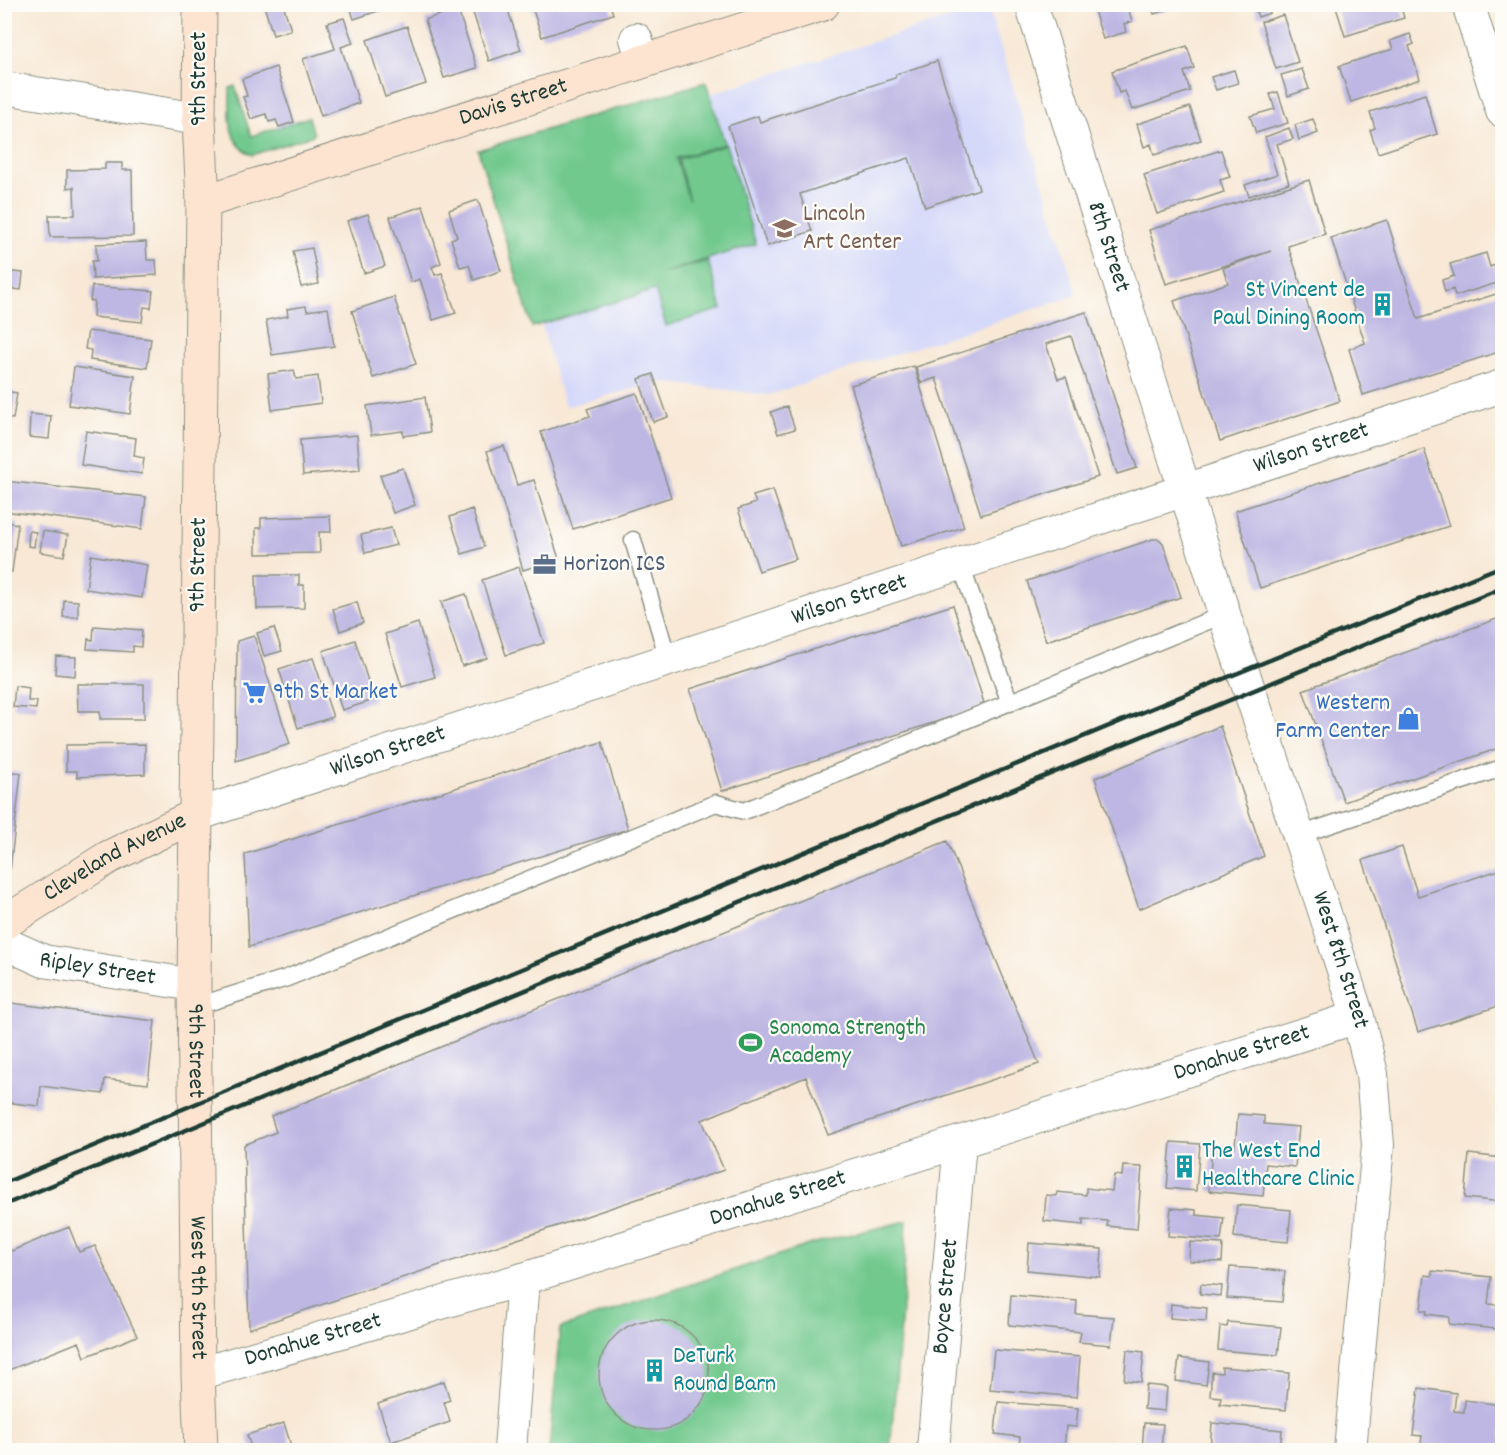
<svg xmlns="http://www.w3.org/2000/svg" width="1507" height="1455" viewBox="0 0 1507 1455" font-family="Dekko,sans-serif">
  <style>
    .built { fill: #d4d8f9 }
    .green { fill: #72c98e; stroke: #488361; stroke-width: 1.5 }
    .building { fill: #beb7e3 }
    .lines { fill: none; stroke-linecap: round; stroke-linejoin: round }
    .lane-casing { stroke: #8c9284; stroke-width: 19 }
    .street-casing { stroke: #8c9284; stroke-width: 34 }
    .secondary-casing { stroke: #8c9284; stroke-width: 35 }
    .lane { stroke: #fff; stroke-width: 16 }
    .street { stroke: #fff; stroke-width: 32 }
    .secondary { stroke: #fde4d1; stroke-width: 33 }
    .rail { stroke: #1f3d34; stroke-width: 4.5 }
    .labels { text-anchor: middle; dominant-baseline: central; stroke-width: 4.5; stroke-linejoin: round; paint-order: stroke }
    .street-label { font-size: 24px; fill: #1f3d34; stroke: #fdfcf7 }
    .education-label { font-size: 24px; fill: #785e54; stroke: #fdfcf7; text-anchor: start }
    .culture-label { font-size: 24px; fill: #0d838f; stroke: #fdfcf7; text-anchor: start }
    .service-label { font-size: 24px; fill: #4e5e75; stroke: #fdfcf7; text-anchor: start }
    .shop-label { font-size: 24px; fill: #366cbe; stroke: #fdfcf7; text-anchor: start }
    .leisure-label { font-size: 24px; fill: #27864d; stroke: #fdfcf7; text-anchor: start }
  </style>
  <rect width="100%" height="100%" fill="#fdfcf7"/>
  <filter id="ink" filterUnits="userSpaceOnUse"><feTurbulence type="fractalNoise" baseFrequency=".0167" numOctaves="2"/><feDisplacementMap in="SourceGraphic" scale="12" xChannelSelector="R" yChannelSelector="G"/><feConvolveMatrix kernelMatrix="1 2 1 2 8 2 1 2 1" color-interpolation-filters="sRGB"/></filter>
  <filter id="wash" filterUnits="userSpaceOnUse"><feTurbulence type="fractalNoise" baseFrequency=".008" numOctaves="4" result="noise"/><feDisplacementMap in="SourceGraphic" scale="24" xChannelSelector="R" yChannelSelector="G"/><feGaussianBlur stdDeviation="1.35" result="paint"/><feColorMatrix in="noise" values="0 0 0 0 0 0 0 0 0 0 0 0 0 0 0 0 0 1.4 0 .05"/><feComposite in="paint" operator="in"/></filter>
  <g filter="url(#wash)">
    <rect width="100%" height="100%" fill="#f8e8d5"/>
    <path class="built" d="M 988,5 L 1077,295 L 769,395 L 660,382 L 565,407 L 495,163 Z"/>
    <path class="green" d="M 706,82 L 725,144 L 676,158 L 689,200 L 678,159 L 726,145 L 756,244 L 663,273 L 708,261 L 722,309 L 666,326 L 655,290 L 532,327 L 478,150 Z
      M 235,86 L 251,136 L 309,117 L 314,135 L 252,155 C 225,142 230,114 230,88 Z
      M 907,1221 L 901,1325 L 890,1450 L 549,1450 L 560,1328 L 815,1243 Z"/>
    <g id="blocks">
      <path class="building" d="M 279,4 L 283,4 L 291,30 L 273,35 L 265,9 Z
        M 349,4 L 376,4 L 378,11 L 354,19 Z
        M 439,4 L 456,4 L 477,68 L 444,78 L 425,20 L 442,14 Z
        M 470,4 L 506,4 L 521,50 L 489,61 Z
        M 531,4 L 610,4 L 613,14 L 542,37 Z
        M 1092,4 L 1127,4 L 1132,21 L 1124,24 L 1126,32 L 1103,39 Z
        M 1151,4 L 1183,4 L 1183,5 L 1154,14 Z
        M 1254,4 L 1267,4 L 1270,13 L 1258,17 Z
        M 1335,4 L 1400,4 L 1404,18 L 1345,36 Z
        M 1283,15 L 1298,62 L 1276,69 L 1261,22 Z
        M 344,18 L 353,43 L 341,47 L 359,103 L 321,116 L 303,59 L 335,49 L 327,23 Z
        M 407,26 L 426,84 L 385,97 L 367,40 Z
        M 1410,34 L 1414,44 L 1409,46 L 1420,79 L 1351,102 L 1339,66 L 1393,49 L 1390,41 Z
        M 1187,46 L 1194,68 L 1184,72 L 1190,91 L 1132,110 L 1125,91 L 1119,93 L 1112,71 Z
        M 937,61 L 979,189 L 925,207 L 909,158 L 800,194 L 812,231 L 767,246 L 728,126 L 758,116 L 760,122 L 895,78 L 896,74 Z
        M 276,67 L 294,122 L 279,127 L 276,120 L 269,122 L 266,114 L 251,119 L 243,97 L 247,96 L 242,79 Z
        M 1302,69 L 1309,89 L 1288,96 L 1281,75 Z
        M 1234,70 L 1238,83 L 1216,90 L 1211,77 Z
        M 1278,92 L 1288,123 L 1256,133 L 1250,116 L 1275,109 L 1270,94 Z
        M 1425,94 L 1437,134 L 1378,153 L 1370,130 L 1375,128 L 1370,112 Z
        M 1190,107 L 1201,140 L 1154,155 L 1151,144 L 1144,147 L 1137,124 Z
        M 1313,119 L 1318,133 L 1299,140 L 1295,125 Z
        M 1289,128 L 1293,139 L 1277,144 L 1289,183 L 1249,196 L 1245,185 L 1277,174 L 1265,137 Z
        M 1221,150 L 1230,177 L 1220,180 L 1224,192 L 1157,214 L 1144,175 Z
        M 105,163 L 122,163 L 122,170 L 132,170 L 133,236 L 50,237 L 49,215 L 75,215 L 74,187 L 67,188 L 67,170 L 105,169 Z
        M 1309,180 L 1325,234 L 1288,246 L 1340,401 L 1220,441 L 1174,301 L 1228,283 L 1223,268 L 1271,251 L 1166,284 L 1149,230 Z
        M 478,200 L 501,271 L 474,280 L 469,265 L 460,267 L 451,239 L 457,237 L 449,210 Z
        M 423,206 L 441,263 L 432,267 L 435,275 L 442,273 L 456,313 L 433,320 L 420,279 L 411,282 L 390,217 Z
        M 368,214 L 385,266 L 364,273 L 347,221 Z
        M 1387,220 L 1418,319 L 1502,292 L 1502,351 L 1363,395 L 1349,349 L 1365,343 L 1331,238 Z
        M 146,242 L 147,260 L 156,260 L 157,275 L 93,279 L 92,261 L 97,261 L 96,244 Z
        M 312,248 L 319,284 L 301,287 L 293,251 Z
        M 1486,253 L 1490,267 L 1494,265 L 1500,282 L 1455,296 L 1453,289 L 1445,292 L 1442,280 L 1454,276 L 1450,264 Z
        M 4,271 L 23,273 L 21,290 L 4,288 Z
        M 92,286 L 153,291 L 151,308 L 144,307 L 142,322 L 93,317 L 94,301 L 90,301 Z
        M 394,297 L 416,364 L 373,378 L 352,311 Z
        M 306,306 L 307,311 L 328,308 L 334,346 L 272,355 L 266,320 L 288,316 L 287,309 Z
        M 1086,312 L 1137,468 L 1117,474 L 1071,336 L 1046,344 L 1058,379 L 1066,377 L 1098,477 L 981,515 L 936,378 L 921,383 L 916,367 Z
        M 88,331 L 151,339 L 147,368 L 90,360 L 91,350 L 85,349 Z
        M 914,366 L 964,527 L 901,546 L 851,385 Z
        M 74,367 L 135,376 L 130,414 L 69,405 Z
        M 294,370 L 296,379 L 318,376 L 321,403 L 272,410 L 268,374 Z
        M 653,374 L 668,417 L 653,422 L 639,379 Z
        M 4,391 L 17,393 L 13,419 L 4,418 Z
        M 637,393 L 671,497 L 573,529 L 541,432 L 590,416 L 587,409 Z
        M 425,397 L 430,432 L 403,436 L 403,431 L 371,435 L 367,406 Z
        M 787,406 L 795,429 L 778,434 L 771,412 Z
        M 30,414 L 51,416 L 49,439 L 29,437 Z
        M 86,431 L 136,438 L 134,456 L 144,458 L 142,474 L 81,465 Z
        M 357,435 L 360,470 L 303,475 L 300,440 Z
        M 504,446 L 517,485 L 534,480 L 559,559 L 523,570 L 487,451 Z
        M 1424,449 L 1449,526 L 1260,588 L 1235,511 Z
        M 403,468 L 415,505 L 393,513 L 380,475 Z
        M 4,481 L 146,497 L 142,529 L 4,511 Z
        M 773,490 L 796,559 L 759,571 L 738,509 L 756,503 L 753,496 Z
        M 472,509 L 484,547 L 462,554 L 450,517 Z
        M 330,516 L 331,532 L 319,532 L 320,553 L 256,554 L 256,528 L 261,528 L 261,518 Z
        M 4,522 L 18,524 L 12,572 L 4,571 Z
        M 391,528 L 396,545 L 365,553 L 361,535 Z
        M 29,531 L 36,532 L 34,547 L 28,546 Z
        M 43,531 L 68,535 L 64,556 L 40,552 Z
        M 1153,539 L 1159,539 L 1163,543 L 1181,597 L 1046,641 L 1027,581 Z
        M 91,555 L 147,565 L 142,598 L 86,589 Z
        M 519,567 L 544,643 L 506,655 L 482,580 Z
        M 256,575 L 299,575 L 299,585 L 304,585 L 304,608 L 257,609 Z
        M 466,594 L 487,658 L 462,666 L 441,602 Z
        M 64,600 L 78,601 L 78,617 L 63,617 Z
        M 357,602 L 363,623 L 340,631 L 333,609 Z
        M 953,605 L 985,706 L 722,791 L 690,689 Z
        M 1502,617 L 1502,747 L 1344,802 L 1303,690 Z
        M 418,623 L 435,677 L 402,687 L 385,634 Z
        M 94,626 L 142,630 L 141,647 L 133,646 L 133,652 L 87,649 L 88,639 L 93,640 Z
        M 274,628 L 282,651 L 264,656 L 257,633 Z
        M 254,636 L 290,744 L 236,761 L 237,641 Z
        M 355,640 L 374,700 L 342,710 L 323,651 Z
        M 56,656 L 76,657 L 75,676 L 55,674 Z
        M 313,658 L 333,717 L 298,728 L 279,669 Z
        M 77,684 L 144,684 L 144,719 L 100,719 L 100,711 L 78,711 Z
        M 15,686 L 29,688 L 28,701 L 37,701 L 36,709 L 13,707 Z
        M 1220,726 L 1264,856 L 1139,909 L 1095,778 Z
        M 602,742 L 628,829 L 249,947 L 245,854 Z
        M 145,744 L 145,774 L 77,777 L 77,771 L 66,771 L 66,745 Z
        M 4,771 L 21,773 L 10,870 L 4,869 Z
        M 947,841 L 1039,1064 L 828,1135 L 806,1077 L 702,1120 L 724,1170 L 249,1329 L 244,1145 L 276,1132 L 271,1116 Z
        M 1402,847 L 1418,896 L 1502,869 L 1502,1005 L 1418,1032 L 1363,860 Z
        M 11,1003 L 155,1021 L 148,1084 L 105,1079 L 103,1094 L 41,1086 L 39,1106 L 4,1102 L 4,1053 Z
        M 1238,1114 L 1264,1116 L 1264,1124 L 1299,1127 L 1295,1167 L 1266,1164 L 1263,1196 L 1209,1191 L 1212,1144 L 1235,1147 Z
        M 1171,1142 L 1200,1144 L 1196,1191 L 1167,1188 Z
        M 1469,1154 L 1502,1158 L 1502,1202 L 1465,1198 Z
        M 1123,1166 L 1142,1167 L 1137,1229 L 1107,1226 L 1108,1221 L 1083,1219 L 1083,1225 L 1044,1221 L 1046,1195 L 1056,1196 L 1057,1192 L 1086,1195 L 1086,1188 L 1112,1191 L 1114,1175 L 1122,1176 Z
        M 1237,1205 L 1291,1210 L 1288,1242 L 1234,1237 Z
        M 1171,1208 L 1196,1210 L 1196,1215 L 1224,1218 L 1221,1240 L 1168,1236 Z
        M 69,1227 L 79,1252 L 95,1246 L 137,1336 L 85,1357 L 79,1342 L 4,1372 L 4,1254 Z
        M 1190,1242 L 1223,1244 L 1222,1262 L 1189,1261 Z
        M 1029,1243 L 1102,1249 L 1100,1277 L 1027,1270 Z
        M 1230,1267 L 1285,1271 L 1282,1302 L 1227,1298 Z
        M 1432,1271 L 1491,1277 L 1488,1304 L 1499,1305 L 1496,1329 L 1449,1324 L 1449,1317 L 1426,1314 L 1427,1311 L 1421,1310 L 1425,1275 L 1432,1276 Z
        M 1201,1284 L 1222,1286 L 1221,1296 L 1200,1294 Z
        M 1011,1295 L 1077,1301 L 1076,1314 L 1114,1317 L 1111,1345 L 1079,1342 L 1081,1332 L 1009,1325 Z
        M 1171,1304 L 1207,1308 L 1206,1321 L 1170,1318 Z
        M599 1375a55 55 0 1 1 110 0a55 55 0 1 1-110 0Z
        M 1228,1322 L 1281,1327 L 1278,1355 L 1218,1350 L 1220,1326 L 1227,1327 Z
        M 994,1350 L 1080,1357 L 1077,1397 L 990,1389 Z
        M 1127,1350 L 1144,1352 L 1141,1382 L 1124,1380 Z
        M 1179,1358 L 1209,1362 L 1206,1385 L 1176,1381 Z
        M 1222,1367 L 1289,1373 L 1286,1410 L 1220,1404 L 1221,1397 L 1210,1396 L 1212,1372 L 1222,1373 Z
        M 444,1381 L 450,1400 L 444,1402 L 450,1422 L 391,1442 L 378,1404 Z
        M 1146,1385 L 1167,1387 L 1165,1411 L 1144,1409 Z
        M 1419,1388 L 1456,1393 L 1454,1411 L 1464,1412 L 1465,1400 L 1502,1405 L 1502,1450 L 1420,1450 L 1422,1436 L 1413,1435 Z
        M 998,1402 L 1078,1408 L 1076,1427 L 1066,1426 L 1064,1450 L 1019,1448 L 1020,1437 L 995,1434 Z
        M 284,1423 L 292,1449 L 252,1450 L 247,1435 Z
        M 1144,1423 L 1163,1424 L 1161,1450 L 1142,1450 Z
        M 1212,1423 L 1282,1430 L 1280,1450 L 1210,1450 Z"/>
    </g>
  </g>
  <g filter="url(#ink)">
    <use href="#blocks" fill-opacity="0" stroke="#8c9284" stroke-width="1.5"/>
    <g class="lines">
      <defs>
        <path id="lane" d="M 633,540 L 668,659
          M 960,563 L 1010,703
          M 1299,835 L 1502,768
          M 194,1007 L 287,978 L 716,803 L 744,811 L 1225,614"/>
        <g id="street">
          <path id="s1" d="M 1031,4 L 1233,642 L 1322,904 L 1358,1017 L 1372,1074 L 1378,1145 L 1350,1450"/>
          <path d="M 1468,4 L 1502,111"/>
          <path d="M 636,39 L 643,60"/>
          <path d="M 4,88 L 199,119"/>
          <path id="s2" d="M 196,815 L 1502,386"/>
          <path id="s3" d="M 4,943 L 44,961 L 194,985"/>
          <path id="s4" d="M 198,1374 L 523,1279 L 1358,1017"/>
          <path d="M 510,1450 L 523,1279"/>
          <path id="s5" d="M 933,1450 L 960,1142"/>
        </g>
        <g id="secondary">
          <path id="s6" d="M 200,4 L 199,119 L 203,202 L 194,985 L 198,1374 L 201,1450"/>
          <path id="s7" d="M 203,202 L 823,4"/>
          <path id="s8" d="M 4,923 L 109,857 L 196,815"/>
        </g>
      </defs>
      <use href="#lane" class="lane-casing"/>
      <use href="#street" class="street-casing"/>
      <use href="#secondary" class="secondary-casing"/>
      <use href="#lane" class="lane"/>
      <use href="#street" class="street"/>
      <use href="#secondary" class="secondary"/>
      <path class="rail" d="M 4,1183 L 1206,686 L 1502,566
        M 4,1205 L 1502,588"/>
    </g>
  </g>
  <defs>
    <symbol id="school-bare" viewBox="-9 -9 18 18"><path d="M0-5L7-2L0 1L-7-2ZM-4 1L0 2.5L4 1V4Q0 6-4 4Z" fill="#8d6e63" stroke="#fdfcf7" stroke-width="2.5" paint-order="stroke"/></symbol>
    <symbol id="building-bare" viewBox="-9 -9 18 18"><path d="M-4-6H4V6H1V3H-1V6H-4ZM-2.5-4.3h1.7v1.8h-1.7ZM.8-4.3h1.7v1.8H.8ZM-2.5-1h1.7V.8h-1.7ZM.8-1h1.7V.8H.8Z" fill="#0f9aa8" stroke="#fdfcf7" stroke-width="2.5" paint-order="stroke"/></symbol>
    <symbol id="office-bare" viewBox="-9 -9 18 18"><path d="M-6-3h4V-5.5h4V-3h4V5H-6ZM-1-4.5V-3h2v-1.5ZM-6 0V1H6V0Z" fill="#5c6f8a" stroke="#fdfcf7" stroke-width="2.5" paint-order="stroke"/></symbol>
    <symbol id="supermarket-bare" viewBox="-9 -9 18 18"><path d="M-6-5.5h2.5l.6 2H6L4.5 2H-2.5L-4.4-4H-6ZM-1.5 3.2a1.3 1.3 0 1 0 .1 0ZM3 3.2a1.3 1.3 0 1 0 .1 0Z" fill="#3f7fe0" stroke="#fdfcf7" stroke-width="2.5" paint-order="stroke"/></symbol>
    <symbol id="shop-bare" viewBox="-9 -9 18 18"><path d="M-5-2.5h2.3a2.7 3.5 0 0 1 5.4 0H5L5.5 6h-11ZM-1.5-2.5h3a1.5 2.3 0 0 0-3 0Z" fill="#3f7fe0" stroke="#fdfcf7" stroke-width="2.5" paint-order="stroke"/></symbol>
    <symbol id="stadium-bare" viewBox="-9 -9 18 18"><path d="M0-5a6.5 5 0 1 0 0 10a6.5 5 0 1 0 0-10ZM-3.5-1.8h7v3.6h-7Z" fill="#2e9e5b" stroke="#fdfcf7" stroke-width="2.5" paint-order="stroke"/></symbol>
  </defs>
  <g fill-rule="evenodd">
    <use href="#school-bare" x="768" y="212" width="33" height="33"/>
    <use href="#building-bare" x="1366" y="288" width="33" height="33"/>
    <use href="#office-bare" x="528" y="548" width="33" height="33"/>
    <use href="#supermarket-bare" x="238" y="676" width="33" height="33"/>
    <use href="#shop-bare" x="1392" y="702" width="33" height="33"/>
    <use href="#stadium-bare" x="734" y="1026" width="33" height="33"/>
    <use href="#building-bare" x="1168" y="1150" width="33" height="33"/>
    <use href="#building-bare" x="638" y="1354" width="33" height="33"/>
  </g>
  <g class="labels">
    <g class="street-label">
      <text transform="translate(200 79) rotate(-90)">9th Street</text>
      <text stroke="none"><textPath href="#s7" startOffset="326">Davis Street</textPath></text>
      <text stroke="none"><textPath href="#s1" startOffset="255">8th Street</textPath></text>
      <text stroke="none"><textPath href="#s2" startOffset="1174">Wilson Street</textPath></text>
      <text transform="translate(199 565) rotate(-89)">9th Street</text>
      <text stroke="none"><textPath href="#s2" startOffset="688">Wilson Street</textPath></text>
      <text stroke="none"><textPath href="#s2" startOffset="202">Wilson Street</textPath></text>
      <text stroke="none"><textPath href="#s8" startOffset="129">Cleveland Avenue</textPath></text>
      <text stroke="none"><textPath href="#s1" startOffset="1005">West 8th Street</textPath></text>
      <text stroke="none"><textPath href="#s3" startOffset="98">Ripley Street</textPath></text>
      <text stroke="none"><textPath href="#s6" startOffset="1047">9th Street</textPath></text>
      <text stroke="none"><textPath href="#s4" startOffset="1092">Donahue Street</textPath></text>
      <text stroke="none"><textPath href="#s4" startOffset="606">Donahue Street</textPath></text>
      <text stroke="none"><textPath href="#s6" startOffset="1284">West 9th Street</textPath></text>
      <text stroke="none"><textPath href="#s5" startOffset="154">Boyce Street</textPath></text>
      <text stroke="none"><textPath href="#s4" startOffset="120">Donahue Street</textPath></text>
    </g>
    <g class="education-label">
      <text x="803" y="215">Lincoln<tspan x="803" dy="28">Art Center</tspan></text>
    </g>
    <g class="culture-label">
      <text x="1365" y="291" text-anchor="end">St Vincent de<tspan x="1365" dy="28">Paul Dining Room</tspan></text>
      <text x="1202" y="1152">The West End<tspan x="1202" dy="28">Healthcare Clinic</tspan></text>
      <text x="673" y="1357">DeTurk<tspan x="673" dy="28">Round Barn</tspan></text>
    </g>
    <g class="service-label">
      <text x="563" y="565">Horizon ICS</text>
    </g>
    <g class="shop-label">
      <text x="273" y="693">9th St Market</text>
      <text x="1390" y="704" text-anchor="end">Western<tspan x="1390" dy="28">Farm Center</tspan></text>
    </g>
    <g class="leisure-label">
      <text x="769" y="1029">Sonoma Strength<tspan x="769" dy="28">Academy</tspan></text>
    </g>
  </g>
  <rect width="1507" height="1455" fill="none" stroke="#fdfcf7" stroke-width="24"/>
</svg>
